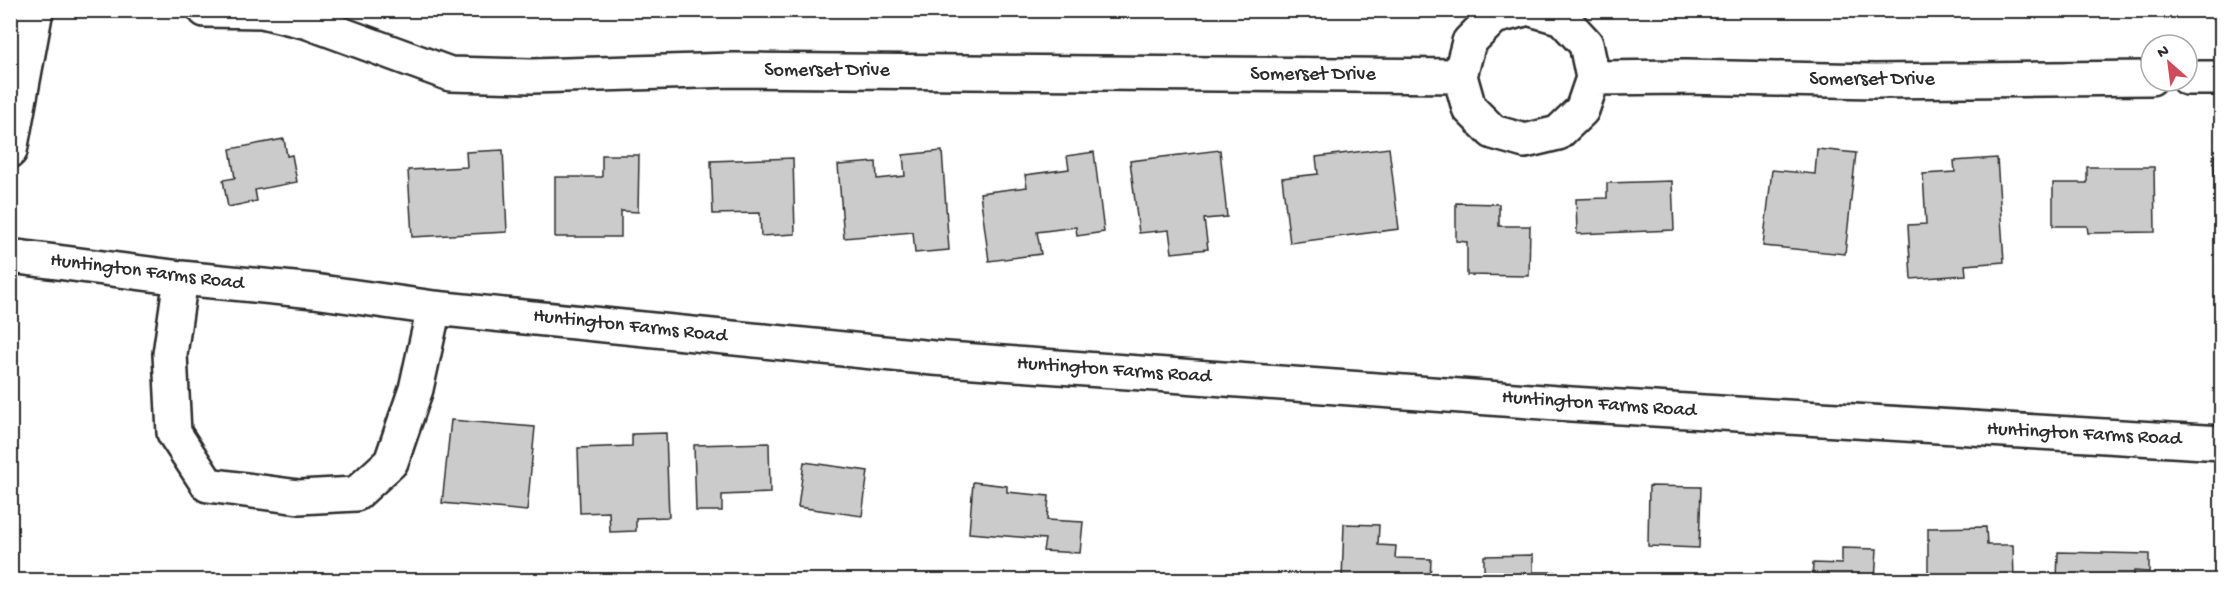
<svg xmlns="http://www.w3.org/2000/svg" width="2232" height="591" viewBox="0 0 2232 591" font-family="'Gochi Hand',sans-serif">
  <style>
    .building { fill: #cbcbcb; stroke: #2b2b2b; stroke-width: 1.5 }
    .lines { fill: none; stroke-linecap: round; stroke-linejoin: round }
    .minor-casing { stroke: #2b2b2b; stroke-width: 38 }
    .tertiary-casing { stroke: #2b2b2b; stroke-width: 38 }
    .minor { stroke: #fff; stroke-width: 33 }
    .tertiary { stroke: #fff; stroke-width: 33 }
    .labels { text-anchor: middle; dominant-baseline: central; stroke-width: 5; stroke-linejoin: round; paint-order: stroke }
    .street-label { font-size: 20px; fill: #2b2b2b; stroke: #fff }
  </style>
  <rect width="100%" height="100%" fill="#fff"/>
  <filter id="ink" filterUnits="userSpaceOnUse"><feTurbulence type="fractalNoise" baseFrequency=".0167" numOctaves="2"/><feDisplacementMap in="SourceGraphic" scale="12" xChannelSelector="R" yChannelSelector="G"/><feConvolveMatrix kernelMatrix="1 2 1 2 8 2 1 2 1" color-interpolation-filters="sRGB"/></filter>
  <g filter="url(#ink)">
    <path class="building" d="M 284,139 L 287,156 L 292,155 L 297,182 L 255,190 L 257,201 L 228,207 L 223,180 L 235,178 L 230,149 Z
      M 1389,148 L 1399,229 L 1290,243 L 1282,178 L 1318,174 L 1316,157 Z
      M 1817,149 L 1856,153 L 1845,254 L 1763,246 L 1772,170 L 1815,174 Z
      M 503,150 L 507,232 L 412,237 L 408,170 L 467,167 L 466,152 Z
      M 1220,150 L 1227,217 L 1204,219 L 1208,249 L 1172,253 L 1169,230 L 1139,233 L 1130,161 Z
      M 942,151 L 949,250 L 915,253 L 913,232 L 844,238 L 838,165 L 876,162 L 877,179 L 905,176 L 903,155 Z
      M 1094,152 L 1104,232 L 1077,236 L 1076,227 L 1037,232 L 1041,254 L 989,261 L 980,193 L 1027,187 L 1025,175 L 1069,169 L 1067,156 Z
      M 602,155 L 639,155 L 638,212 L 621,211 L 621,237 L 555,237 L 555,177 L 602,177 Z
      M 2213,156 L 2222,156 L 2222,236 L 2219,237 Z
      M 793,158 L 795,234 L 761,236 L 760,213 L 713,214 L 711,161 Z
      M 1997,158 L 2004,262 L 1965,265 L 1966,275 L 1911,279 L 1908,225 L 1926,224 L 1923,174 L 1955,172 L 1954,161 Z
      M 2087,167 L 2154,167 L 2155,232 L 2088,233 L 2087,226 L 2053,226 L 2053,183 L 2087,183 Z
      M 1672,181 L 1674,230 L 1577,234 L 1576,199 L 1607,198 L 1607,183 Z
      M 1456,203 L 1499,204 L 1499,226 L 1530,226 L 1529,276 L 1467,275 L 1467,242 L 1456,241 Z
      M 451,420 L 535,427 L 527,511 L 442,503 Z
      M 666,433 L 669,517 L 636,518 L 636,531 L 610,532 L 609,512 L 580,513 L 578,448 L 632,446 L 632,434 Z
      M 769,443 L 770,493 L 722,495 L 722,511 L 696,511 L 694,445 Z
      M 804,462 L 868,471 L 862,516 L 798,507 Z
      M 973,482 L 1007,486 L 1007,492 L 1049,496 L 1047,520 L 1083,522 L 1080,553 L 1043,551 L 1045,539 L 969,533 Z
      M 1649,486 L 1701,487 L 1699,548 L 1648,546 Z
      M 1344,524 L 1379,525 L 1378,545 L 1396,546 L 1395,558 L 1431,559 L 1430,580 L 1342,580 Z
      M 1986,527 L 1987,545 L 2013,545 L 2014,580 L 1928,580 L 1928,528 Z
      M 1842,548 L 1877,549 L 1875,580 L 1812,580 L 1813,563 L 1842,564 Z
      M 2058,552 L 2149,554 L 2149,572 L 2134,571 L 2134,580 L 2057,580 Z
      M 1533,555 L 1533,572 L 1555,572 L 1555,580 L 1484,580 L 1484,556 Z"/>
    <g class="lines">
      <defs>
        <path id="minor" d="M 205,10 L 262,11 L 308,22 L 450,74 L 532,76 L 733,70 L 1460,76
          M 1521,10 L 1494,17 L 1469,42 L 1460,76 L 1469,108 L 1493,132 L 1525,141 L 1558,133 L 1582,110 L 1593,78 L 1586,44 L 1562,18 L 1534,10
          M 1593,78 L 1685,77 L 1875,81 L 2151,78
          M 2187,78 L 2222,78
          M 10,256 L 181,278 L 314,291 L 434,308 L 933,358 L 1571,404 L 2222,443
          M 181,278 L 170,354 L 174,433 L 208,485 L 299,497 L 356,494 L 391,462 L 416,389 L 434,308"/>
        <path id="tertiary" d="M 10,151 L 36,10"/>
      </defs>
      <use href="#minor" class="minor-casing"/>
      <use href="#tertiary" class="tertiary-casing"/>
      <use href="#minor" class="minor"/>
      <use href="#tertiary" class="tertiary"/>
    </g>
  </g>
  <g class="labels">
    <g class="street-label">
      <text x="827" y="71">Somerset Drive</text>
      <text x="1313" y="75">Somerset Drive</text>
      <text x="1872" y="80">Somerset Drive</text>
      <text transform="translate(147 273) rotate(7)">Huntington Farms Road</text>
      <text transform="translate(630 327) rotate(6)">Huntington Farms Road</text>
      <text transform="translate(1114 371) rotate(4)">Huntington Farms Road</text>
      <text transform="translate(1599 405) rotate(4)">Huntington Farms Road</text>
      <text transform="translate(2084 435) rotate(3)">Huntington Farms Road</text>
    </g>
  </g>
  <rect width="2232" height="591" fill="none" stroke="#fff" stroke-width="36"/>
  <rect x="18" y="18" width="2196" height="555" fill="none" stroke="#2b2b2b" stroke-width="2" filter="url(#ink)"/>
  <g transform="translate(2169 63) rotate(332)"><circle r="28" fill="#ffffff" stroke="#aaaaaa" stroke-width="1.5"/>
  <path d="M0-4.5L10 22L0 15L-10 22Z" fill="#d1495b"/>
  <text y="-9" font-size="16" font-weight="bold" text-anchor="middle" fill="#2b2b2b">N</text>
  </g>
</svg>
